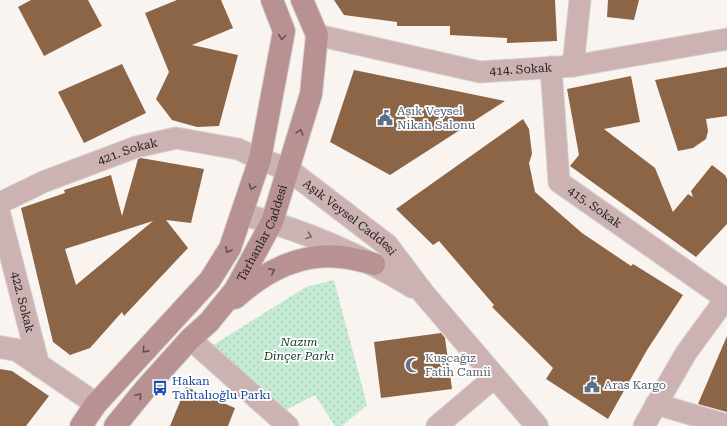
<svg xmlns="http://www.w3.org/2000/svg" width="727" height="426" viewBox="0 0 727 426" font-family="'Roboto Serif',serif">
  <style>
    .grass { fill: url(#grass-dots) }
    .building { fill: #8c6446; fill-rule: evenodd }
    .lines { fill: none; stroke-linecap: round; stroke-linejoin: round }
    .minor-casing { stroke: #d6d2ce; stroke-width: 23 }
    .tertiary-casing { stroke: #d6d2ce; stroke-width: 24 }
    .secondary-casing { stroke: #d6d2ce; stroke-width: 24 }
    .minor { stroke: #cdb2b3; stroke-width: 21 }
    .tertiary { stroke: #cdb2b3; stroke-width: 22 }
    .secondary { stroke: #b89193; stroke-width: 22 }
    .oneway { stroke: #645252 }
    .oneway2 { stroke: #766868 }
    .labels { text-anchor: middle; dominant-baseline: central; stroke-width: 3.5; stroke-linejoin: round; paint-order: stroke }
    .street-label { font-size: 12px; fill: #201e1d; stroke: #fff }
    .service-label { font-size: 12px; fill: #4e5e75; stroke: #fff; text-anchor: start }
    .park-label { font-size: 12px; font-style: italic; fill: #123c28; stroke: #fff }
    .worship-label { font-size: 12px; fill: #5b616d; stroke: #fff; text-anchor: start }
    .transit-label { font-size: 12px; fill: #164399; stroke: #fff; text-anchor: start }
  </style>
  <defs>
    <pattern id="grass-dots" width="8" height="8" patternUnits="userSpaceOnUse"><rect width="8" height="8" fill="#c4ead3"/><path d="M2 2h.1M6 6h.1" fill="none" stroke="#a8c8b5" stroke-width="1.8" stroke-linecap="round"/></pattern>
  </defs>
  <rect width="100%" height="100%" fill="#f9f4f0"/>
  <path class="grass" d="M 334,280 L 367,405 L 342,426 L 335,426 L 315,395 L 280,413 L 210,347 L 306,287 Z"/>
  <path class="building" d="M 31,0 L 88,0 L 102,26 L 44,56 L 18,7 Z
    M 177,0 L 221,0 L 233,28 L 192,45 L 238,55 L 219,126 L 197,127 L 172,120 L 156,99 L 169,72 L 145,13 Z
    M 334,0 L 555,0 L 557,41 L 507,43 L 507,38 L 450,35 L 450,26 L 397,26 L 397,22 L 344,15 Z
    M 608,0 L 639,0 L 634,20 L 607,17 Z
    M 122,64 L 146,113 L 84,143 L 58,92 Z
    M 727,67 L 727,116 L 706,119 L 708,131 L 706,139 L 693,148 L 678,151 L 655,80 Z
    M 354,70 L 505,101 L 390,175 L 330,142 Z
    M 631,76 L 640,122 L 604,129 L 655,168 L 673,212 L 688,194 L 693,197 L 691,191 L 712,165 L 725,175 L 727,179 L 727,224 L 696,257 L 570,166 L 579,155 L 567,89 Z
    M 523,119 L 529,129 L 532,154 L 529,163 L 535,192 L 582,233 L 631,266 L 633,264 L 683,295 L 647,350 L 608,419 L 546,379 L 553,368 L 492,307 L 494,305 L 439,241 L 433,245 L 396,209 Z
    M 141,158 L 204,169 L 191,223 L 166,220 L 188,248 L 124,316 L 122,312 L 90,348 L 70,355 L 53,342 L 21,208 L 65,193 L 64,190 L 111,175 L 122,216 L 138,159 ZM 153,221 L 76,285 L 65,249 Z
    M 441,333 L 445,338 L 452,389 L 381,398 L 374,342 Z
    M 727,336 L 727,412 L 698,404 Z
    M 0,369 L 12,371 L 49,396 L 26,426 L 0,426 Z
    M 186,387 L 235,408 L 228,426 L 170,426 Z"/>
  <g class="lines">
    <defs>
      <g id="minor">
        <path id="s1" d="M 317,35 L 480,72 L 573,66 L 727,39"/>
        <path d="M 573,66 L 580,0"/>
        <path id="s2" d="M 551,67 L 559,182 L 726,299"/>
        <path id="s3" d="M 0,203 L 43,182 L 136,147 L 176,138 L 238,149 L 260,159"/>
        <path id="s4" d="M 0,215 L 39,366"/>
        <path d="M 190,339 L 288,426"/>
        <path d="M 656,404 L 727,425"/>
        <path d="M 437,426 L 495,377"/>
        <path d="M 644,426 L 686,353 L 727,297"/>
      </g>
      <g id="tertiary">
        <path id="s5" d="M 260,159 L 289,170 L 387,245 L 424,294 L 537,426"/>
        <path d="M 242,214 C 305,231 357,253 413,287"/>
        <path d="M 0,347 L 17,350 L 96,404"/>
      </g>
      <g id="secondary">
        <path d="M 235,298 C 264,272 301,252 341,257 C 352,258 363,261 374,264"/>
        <path d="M 81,426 L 96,404 L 210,280 L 230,248 L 260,159 L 284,31 L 272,0"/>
        <path id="s6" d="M 115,426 L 146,388 L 190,339 L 209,322 L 235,290 L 272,222 L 311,94 L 317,35 L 302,0"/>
      </g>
    </defs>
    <use href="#minor" class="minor-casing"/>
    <use href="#tertiary" class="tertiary-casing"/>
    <use href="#secondary" class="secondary-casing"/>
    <use href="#minor" class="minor"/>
    <use href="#tertiary" class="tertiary"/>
    <use href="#secondary" class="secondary"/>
  </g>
  <defs><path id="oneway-chevron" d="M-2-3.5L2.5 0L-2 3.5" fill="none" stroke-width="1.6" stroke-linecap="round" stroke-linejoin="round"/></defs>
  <g class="oneway">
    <use href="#oneway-chevron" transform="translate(282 37) rotate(98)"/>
    <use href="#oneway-chevron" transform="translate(300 132) rotate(-74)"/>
    <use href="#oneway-chevron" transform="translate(252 187) rotate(110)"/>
    <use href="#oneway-chevron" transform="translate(228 250) rotate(119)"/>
    <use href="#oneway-chevron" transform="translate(272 271) rotate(-28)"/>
    <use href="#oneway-chevron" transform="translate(145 350) rotate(132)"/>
    <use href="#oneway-chevron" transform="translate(139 396) rotate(-50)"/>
  </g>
  <use class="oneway2" href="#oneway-chevron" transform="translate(309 236) rotate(20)"/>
  <defs>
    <symbol id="civic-bare" viewBox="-9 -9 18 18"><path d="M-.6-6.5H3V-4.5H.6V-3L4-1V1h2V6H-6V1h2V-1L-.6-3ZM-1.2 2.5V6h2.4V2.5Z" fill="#5c6f8a" stroke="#fff" stroke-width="2.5" paint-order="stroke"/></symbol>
    <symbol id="mosque-bare" viewBox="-9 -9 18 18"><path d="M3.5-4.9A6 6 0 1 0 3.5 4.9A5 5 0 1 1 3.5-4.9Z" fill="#6b7280" stroke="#fff" stroke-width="2.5" paint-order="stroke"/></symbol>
    <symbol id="bus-bare" viewBox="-9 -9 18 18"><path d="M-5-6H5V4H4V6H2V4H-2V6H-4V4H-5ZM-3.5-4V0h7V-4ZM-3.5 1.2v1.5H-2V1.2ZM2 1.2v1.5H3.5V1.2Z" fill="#1a4fb4" stroke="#fff" stroke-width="2.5" paint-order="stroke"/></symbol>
  </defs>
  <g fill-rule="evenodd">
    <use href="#civic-bare" x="374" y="107" width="22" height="22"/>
    <use href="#mosque-bare" x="402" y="354" width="22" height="22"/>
    <use href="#civic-bare" x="581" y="374" width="22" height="22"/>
    <use href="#bus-bare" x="149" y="377" width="22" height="22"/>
  </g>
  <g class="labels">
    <g class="street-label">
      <text stroke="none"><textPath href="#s1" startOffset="208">414. Sokak</textPath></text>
      <text stroke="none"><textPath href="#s3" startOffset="138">421. Sokak</textPath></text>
      <text stroke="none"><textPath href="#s2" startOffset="159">415. Sokak</textPath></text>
      <text stroke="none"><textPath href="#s5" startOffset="108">Aşık Veysel Caddesi</textPath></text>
      <text stroke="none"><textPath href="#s6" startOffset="245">Tarhanlar Caddesi</textPath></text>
      <text stroke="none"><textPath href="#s4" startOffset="90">422. Sokak</textPath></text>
    </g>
    <g class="service-label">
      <text x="397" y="111">Aşık Veysel<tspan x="397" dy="14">Nikah Salonu</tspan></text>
      <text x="604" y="385">Aras Kargo</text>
    </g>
    <g class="park-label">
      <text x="299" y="342">Nazım<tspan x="299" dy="14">Dinçer Parkı</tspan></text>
    </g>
    <g class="worship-label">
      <text x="425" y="358">Kuşcağız<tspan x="425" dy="14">Fatih Camii</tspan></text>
    </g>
    <g class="transit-label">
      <text x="172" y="381">Hakan<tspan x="172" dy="14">Tahtalıoğlu Parkı</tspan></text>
    </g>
  </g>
</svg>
